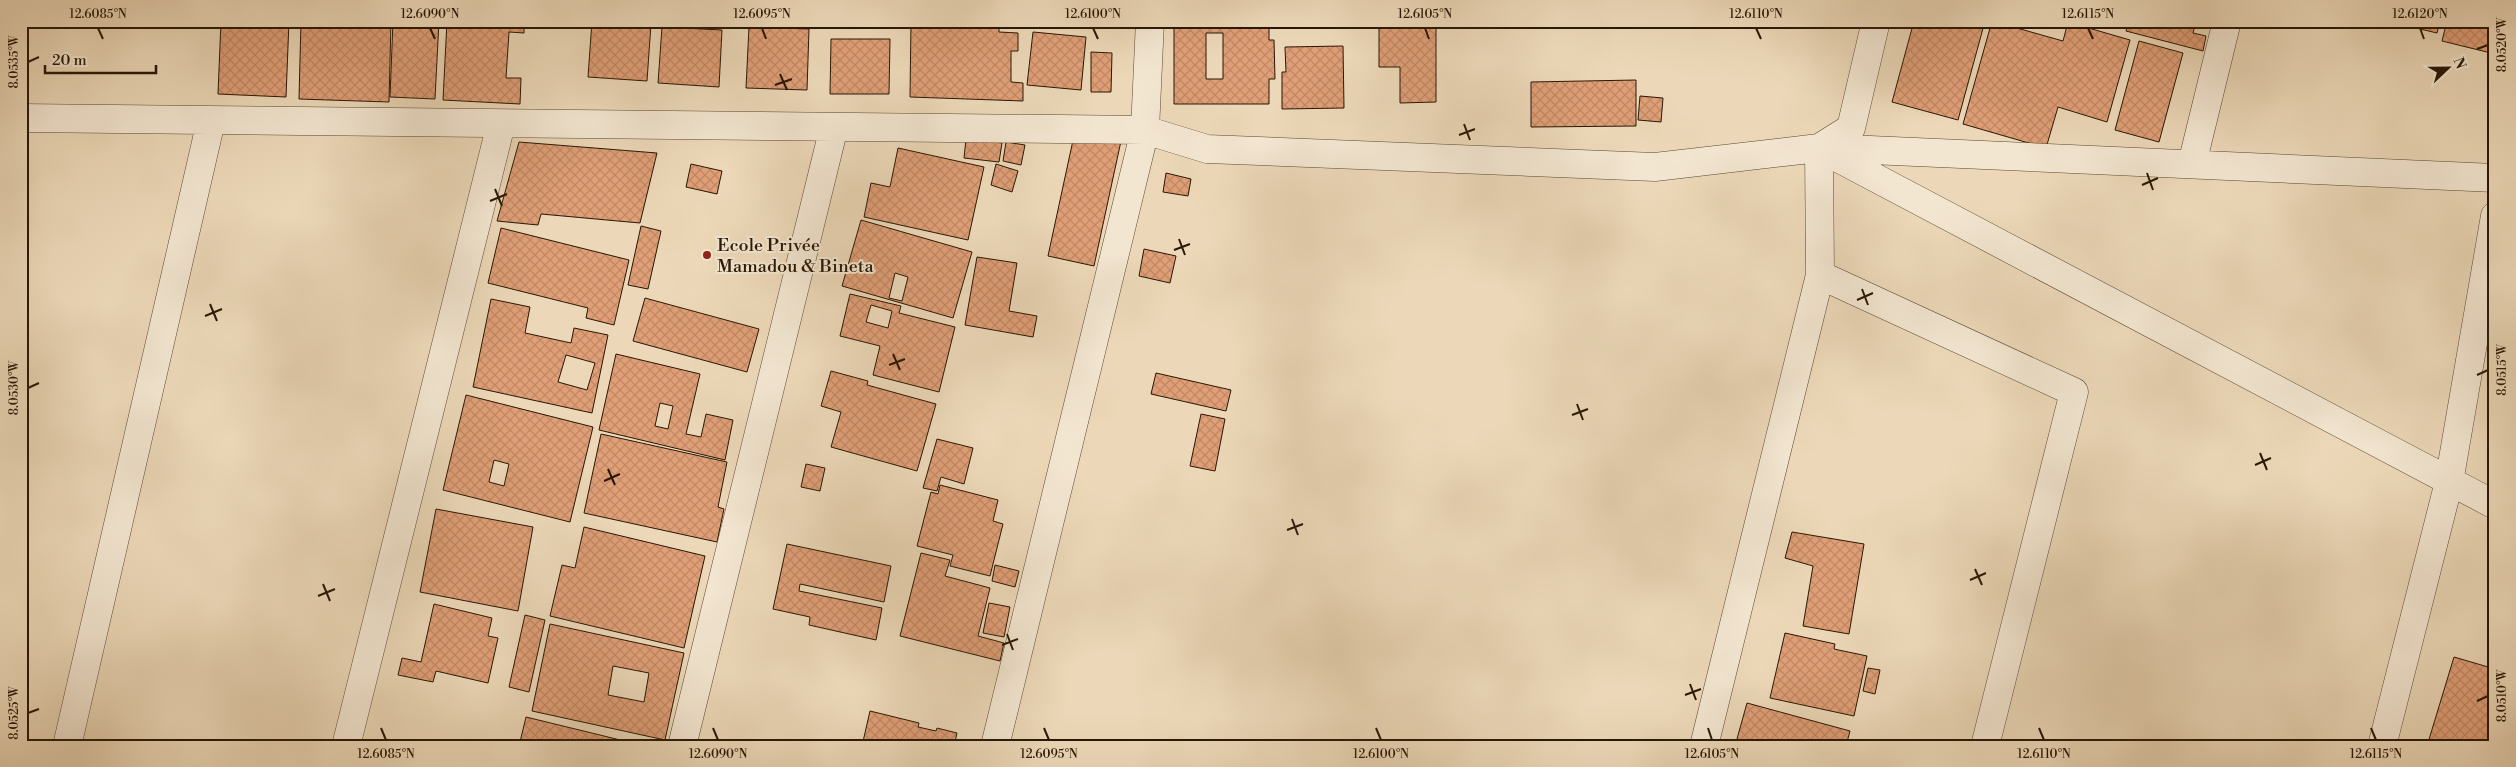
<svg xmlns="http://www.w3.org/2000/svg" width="2516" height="767" viewBox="0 0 2516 767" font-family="'Libre Bodoni',serif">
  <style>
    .building { fill: url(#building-cross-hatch); stroke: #291704; fill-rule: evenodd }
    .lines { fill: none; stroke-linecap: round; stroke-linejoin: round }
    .minor-casing { stroke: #5a4731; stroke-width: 29 }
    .minor { stroke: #f3e6d1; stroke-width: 28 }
    .ticks { fill: none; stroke: #291704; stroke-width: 2 }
    .poi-dot { fill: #8f2418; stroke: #f3e6d1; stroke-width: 2 }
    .labels { text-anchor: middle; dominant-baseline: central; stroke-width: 4; stroke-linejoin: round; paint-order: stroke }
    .poi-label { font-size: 18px; fill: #291704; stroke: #f3e6d1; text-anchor: start }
    .neatline { fill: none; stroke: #291704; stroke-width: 2 }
    .ticks-label { font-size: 12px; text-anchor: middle; fill: #291704 }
  </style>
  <defs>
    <pattern id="building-cross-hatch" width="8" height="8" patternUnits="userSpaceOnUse" patternTransform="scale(1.25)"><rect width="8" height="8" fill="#e09f77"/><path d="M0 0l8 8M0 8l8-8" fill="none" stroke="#c08865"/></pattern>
  </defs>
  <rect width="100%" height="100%" fill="#ecd8b8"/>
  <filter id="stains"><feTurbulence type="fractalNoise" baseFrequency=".004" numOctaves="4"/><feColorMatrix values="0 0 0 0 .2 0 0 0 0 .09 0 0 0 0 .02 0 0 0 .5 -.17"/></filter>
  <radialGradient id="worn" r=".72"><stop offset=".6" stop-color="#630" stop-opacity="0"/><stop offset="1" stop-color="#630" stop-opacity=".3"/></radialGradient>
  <path class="building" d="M 221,21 L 289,21 L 286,97 L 218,94 Z
    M 301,21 L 391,21 L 389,102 L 299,99 Z
    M 393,21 L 439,21 L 435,99 L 390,97 Z
    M 447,21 L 524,21 L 524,33 L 509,32 L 506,78 L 521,78 L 520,104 L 443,100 Z
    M 592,21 L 651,24 L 647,81 L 588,77 Z
    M 911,21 L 999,24 L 999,32 L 1018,33 L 1018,51 L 1011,51 L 1011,82 L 1023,83 L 1023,101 L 910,97 Z
    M 1214,21 L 1269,21 L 1269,40 L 1274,40 L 1275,79 L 1269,79 L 1269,104 L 1174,104 L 1174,26 L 1214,26 ZM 1206,33 L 1223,33 L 1223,79 L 1206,79 Z
    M 1914,21 L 1985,21 L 1958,120 L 1892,102 Z
    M 1992,21 L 2063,41 L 2068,22 L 2130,40 L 2107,122 L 2058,107 L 2046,148 L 1963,124 Z
    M 2129,21 L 2196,21 L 2193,33 L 2206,36 L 2203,51 L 2126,31 Z
    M 2422,21 L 2440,21 L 2437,33 L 2420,29 Z
    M 2447,21 L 2495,21 L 2495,54 L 2442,41 Z
    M 1379,26 L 1436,26 L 1436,102 L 1400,103 L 1400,67 L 1379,67 Z
    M 662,27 L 722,30 L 719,87 L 658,83 Z
    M 749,27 L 809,29 L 807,90 L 746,88 Z
    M 1033,32 L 1086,37 L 1081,90 L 1027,85 Z
    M 831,39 L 890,39 L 889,94 L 830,94 Z
    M 2139,41 L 2183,53 L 2159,142 L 2115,130 Z
    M 1343,46 L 1344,108 L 1282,109 L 1282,72 L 1286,72 L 1285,47 Z
    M 1091,52 L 1112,53 L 1111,92 L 1091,92 Z
    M 1636,80 L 1636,126 L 1531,127 L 1531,82 Z
    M 1640,96 L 1663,98 L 1661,122 L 1638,120 Z
    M 1075,131 L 1121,141 L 1094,266 L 1048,256 Z
    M 966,139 L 1002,143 L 999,162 L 964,158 Z
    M 519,142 L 657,153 L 640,223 L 541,214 L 538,225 L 497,221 Z
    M 1006,142 L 1025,145 L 1021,165 L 1003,161 Z
    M 898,148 L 984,167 L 968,240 L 864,217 L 871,183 L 890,187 Z
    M 691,164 L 722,171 L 717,194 L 686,187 Z
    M 996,164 L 1018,171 L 1012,192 L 991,185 Z
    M 1166,173 L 1191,179 L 1188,196 L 1163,192 Z
    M 861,220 L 972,252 L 953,318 L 842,286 ZM 895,273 L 908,277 L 902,301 L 889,298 Z
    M 641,226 L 661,231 L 648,289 L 628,285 Z
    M 501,228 L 629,260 L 614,325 L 586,318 L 588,308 L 488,283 Z
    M 1144,249 L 1176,256 L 1170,283 L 1139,276 Z
    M 977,257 L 1017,263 L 1009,311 L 1037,316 L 1033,337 L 965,325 Z
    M 850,294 L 901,306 L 899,313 L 955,327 L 939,392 L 873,375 L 880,346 L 840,336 ZM 871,305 L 892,311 L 888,328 L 866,322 Z
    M 645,298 L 759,329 L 747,372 L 633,341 Z
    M 491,299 L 530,307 L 525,333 L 571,343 L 574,328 L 608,335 L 592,413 L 473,387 ZM 566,355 L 595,363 L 587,390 L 558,382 Z
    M 616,354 L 700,374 L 686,434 L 701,437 L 706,414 L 733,420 L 725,460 L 599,430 ZM 660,403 L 673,406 L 668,429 L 655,426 Z
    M 831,371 L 868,381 L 867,385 L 936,404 L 917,471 L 831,447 L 841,412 L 821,406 Z
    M 1156,373 L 1231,390 L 1226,411 L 1151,394 Z
    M 466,395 L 593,427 L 570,522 L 443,490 ZM 494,460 L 509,464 L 504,486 L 489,482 Z
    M 1201,414 L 1225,419 L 1215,471 L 1190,466 Z
    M 601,434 L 727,462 L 718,507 L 724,509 L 717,542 L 584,513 Z
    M 937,439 L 973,448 L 964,484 L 941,477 L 937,491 L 923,488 Z
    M 806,464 L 825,468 L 820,491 L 801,487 Z
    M 940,485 L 998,500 L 993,521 L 1003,524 L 990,576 L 950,566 L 953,555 L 917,546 L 931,492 L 938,494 Z
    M 436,509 L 533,527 L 518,611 L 420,592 Z
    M 584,527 L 705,556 L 684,648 L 550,616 L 562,565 L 575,568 Z
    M 1792,532 L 1864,544 L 1849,634 L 1803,626 L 1813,566 L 1785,558 Z
    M 787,544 L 891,566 L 884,602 L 800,584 L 799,591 L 882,608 L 876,640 L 809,625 L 810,617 L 773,609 Z
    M 921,553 L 950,560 L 945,576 L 990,588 L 978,636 L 1004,643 L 1000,661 L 900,636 Z
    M 995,565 L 1019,571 L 1015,587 L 992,581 Z
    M 989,603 L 1010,607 L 1004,637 L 983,633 Z
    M 434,604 L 492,618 L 488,636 L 498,638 L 488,683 L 436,671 L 433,682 L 398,675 L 402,658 L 421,662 Z
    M 525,615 L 545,620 L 529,692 L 509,687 Z
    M 550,624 L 684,653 L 665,740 L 532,711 ZM 613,666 L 649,673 L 644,702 L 608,695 Z
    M 1785,633 L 1835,644 L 1834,649 L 1867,656 L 1854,716 L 1770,698 Z
    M 2454,657 L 2495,669 L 2495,746 L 2427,746 Z
    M 1868,668 L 1880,670 L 1875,694 L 1863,691 Z
    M 1747,703 L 1850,731 L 1846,746 L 1735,746 Z
    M 870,711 L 919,723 L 918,727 L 936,731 L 937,728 L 957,733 L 954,746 L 862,746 Z
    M 526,717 L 645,746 L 519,746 Z
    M 1871,741 L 1888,743 L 1887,746 L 1870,746 Z"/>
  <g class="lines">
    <defs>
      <path id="minor" d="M 21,118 L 1145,130 L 1207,149 L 1655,167 L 1819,148 L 1851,128 L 1876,21
        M 1819,148 L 2495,505
        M 1825,148 L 2495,178
        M 2192,164 L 2227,21
        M 1820,275 L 2074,392 L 1985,746
        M 67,746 L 211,121
        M 346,746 L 501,124
        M 682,746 L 834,127
        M 995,746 L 1145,130 L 1150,21
        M 1704,746 L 1820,275 L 1819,148
        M 2382,746 L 2449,482 L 2495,216"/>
    </defs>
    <use href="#minor" class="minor-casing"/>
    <use href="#minor" class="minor"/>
  </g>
  <path class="ticks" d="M 98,28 L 103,39M 430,28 L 435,39M 762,28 L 766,39M 1093,28 L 1098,39M 1425,28 L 1429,39M 1756,28 L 1761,39M 2088,28 L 2093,39M 2420,28 L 2424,39M 2477,49 L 2488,45M 28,62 L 39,57M 780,74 L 787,90M 775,85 L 792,79M 1464,124 L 1470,140M 1459,135 L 1475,129M 2147,173 L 2153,190M 2142,185 L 2158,178M 495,189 L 502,206M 490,201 L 507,194M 1179,239 L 1185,255M 1174,250 L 1190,244M 1862,289 L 1868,305M 1857,300 L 1873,293M 210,304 L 217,321M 205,316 L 222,309M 893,354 L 900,370M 889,365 L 905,359M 2477,375 L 2488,370M 28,388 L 39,383M 1577,404 L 1583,420M 1572,415 L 1588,409M 2260,453 L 2267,470M 2255,465 L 2271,458M 608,469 L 615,485M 604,481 L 620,474M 1292,519 L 1298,535M 1287,530 L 1303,524M 1975,569 L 1982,585M 1970,580 L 1986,573M 323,584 L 330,601M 318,596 L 335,589M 1007,634 L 1013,650M 1002,645 L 1018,639M 1690,684 L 1696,700M 1685,695 L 1701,689M 2477,701 L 2488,696M 28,713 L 39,709M 381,728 L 386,740M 713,728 L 718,740M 1044,728 L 1049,740M 1376,728 L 1381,740M 1708,728 L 1712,740M 2039,728 L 2044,740M 2371,728 L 2376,740"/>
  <circle class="poi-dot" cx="707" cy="255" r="5"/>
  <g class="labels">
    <g class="poi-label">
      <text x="717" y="245">Ecole Privée<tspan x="717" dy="21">Mamadou &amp; Bineta</tspan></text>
    </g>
  </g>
  <rect width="2516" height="767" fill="none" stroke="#ecd8b8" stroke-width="55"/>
  <g transform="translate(2448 68) rotate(68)" stroke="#f3e6d1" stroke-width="4" paint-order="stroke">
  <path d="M0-4L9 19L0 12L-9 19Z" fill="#291704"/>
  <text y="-8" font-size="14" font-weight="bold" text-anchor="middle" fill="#291704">N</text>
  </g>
  <path d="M45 65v8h111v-8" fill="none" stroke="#291704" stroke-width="2.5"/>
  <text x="52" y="65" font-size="15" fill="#291704" stroke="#f3e6d1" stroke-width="4" paint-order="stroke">20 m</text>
  <rect x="28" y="28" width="2460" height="712" class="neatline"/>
  <g class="ticks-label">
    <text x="98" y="18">12.6085°N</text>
    <text x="430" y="18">12.6090°N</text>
    <text x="762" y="18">12.6095°N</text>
    <text x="1093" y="18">12.6100°N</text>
    <text x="1425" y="18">12.6105°N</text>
    <text x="1756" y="18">12.6110°N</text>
    <text x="2088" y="18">12.6115°N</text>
    <text x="2420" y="18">12.6120°N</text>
    <text transform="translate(2502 45) rotate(-90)" y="4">8.0520°W</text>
    <text transform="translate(14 62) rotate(-90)" y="4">8.0535°W</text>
    <text transform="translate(2502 370) rotate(-90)" y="4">8.0515°W</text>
    <text transform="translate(14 388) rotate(-90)" y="4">8.0530°W</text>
    <text transform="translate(2502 696) rotate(-90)" y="4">8.0510°W</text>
    <text transform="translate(14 713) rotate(-90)" y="4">8.0525°W</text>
    <text x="386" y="758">12.6085°N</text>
    <text x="718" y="758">12.6090°N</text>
    <text x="1049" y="758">12.6095°N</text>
    <text x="1381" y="758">12.6100°N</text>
    <text x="1712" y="758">12.6105°N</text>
    <text x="2044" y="758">12.6110°N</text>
    <text x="2376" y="758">12.6115°N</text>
  </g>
  <rect width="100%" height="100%" filter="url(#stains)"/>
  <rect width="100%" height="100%" fill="url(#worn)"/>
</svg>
